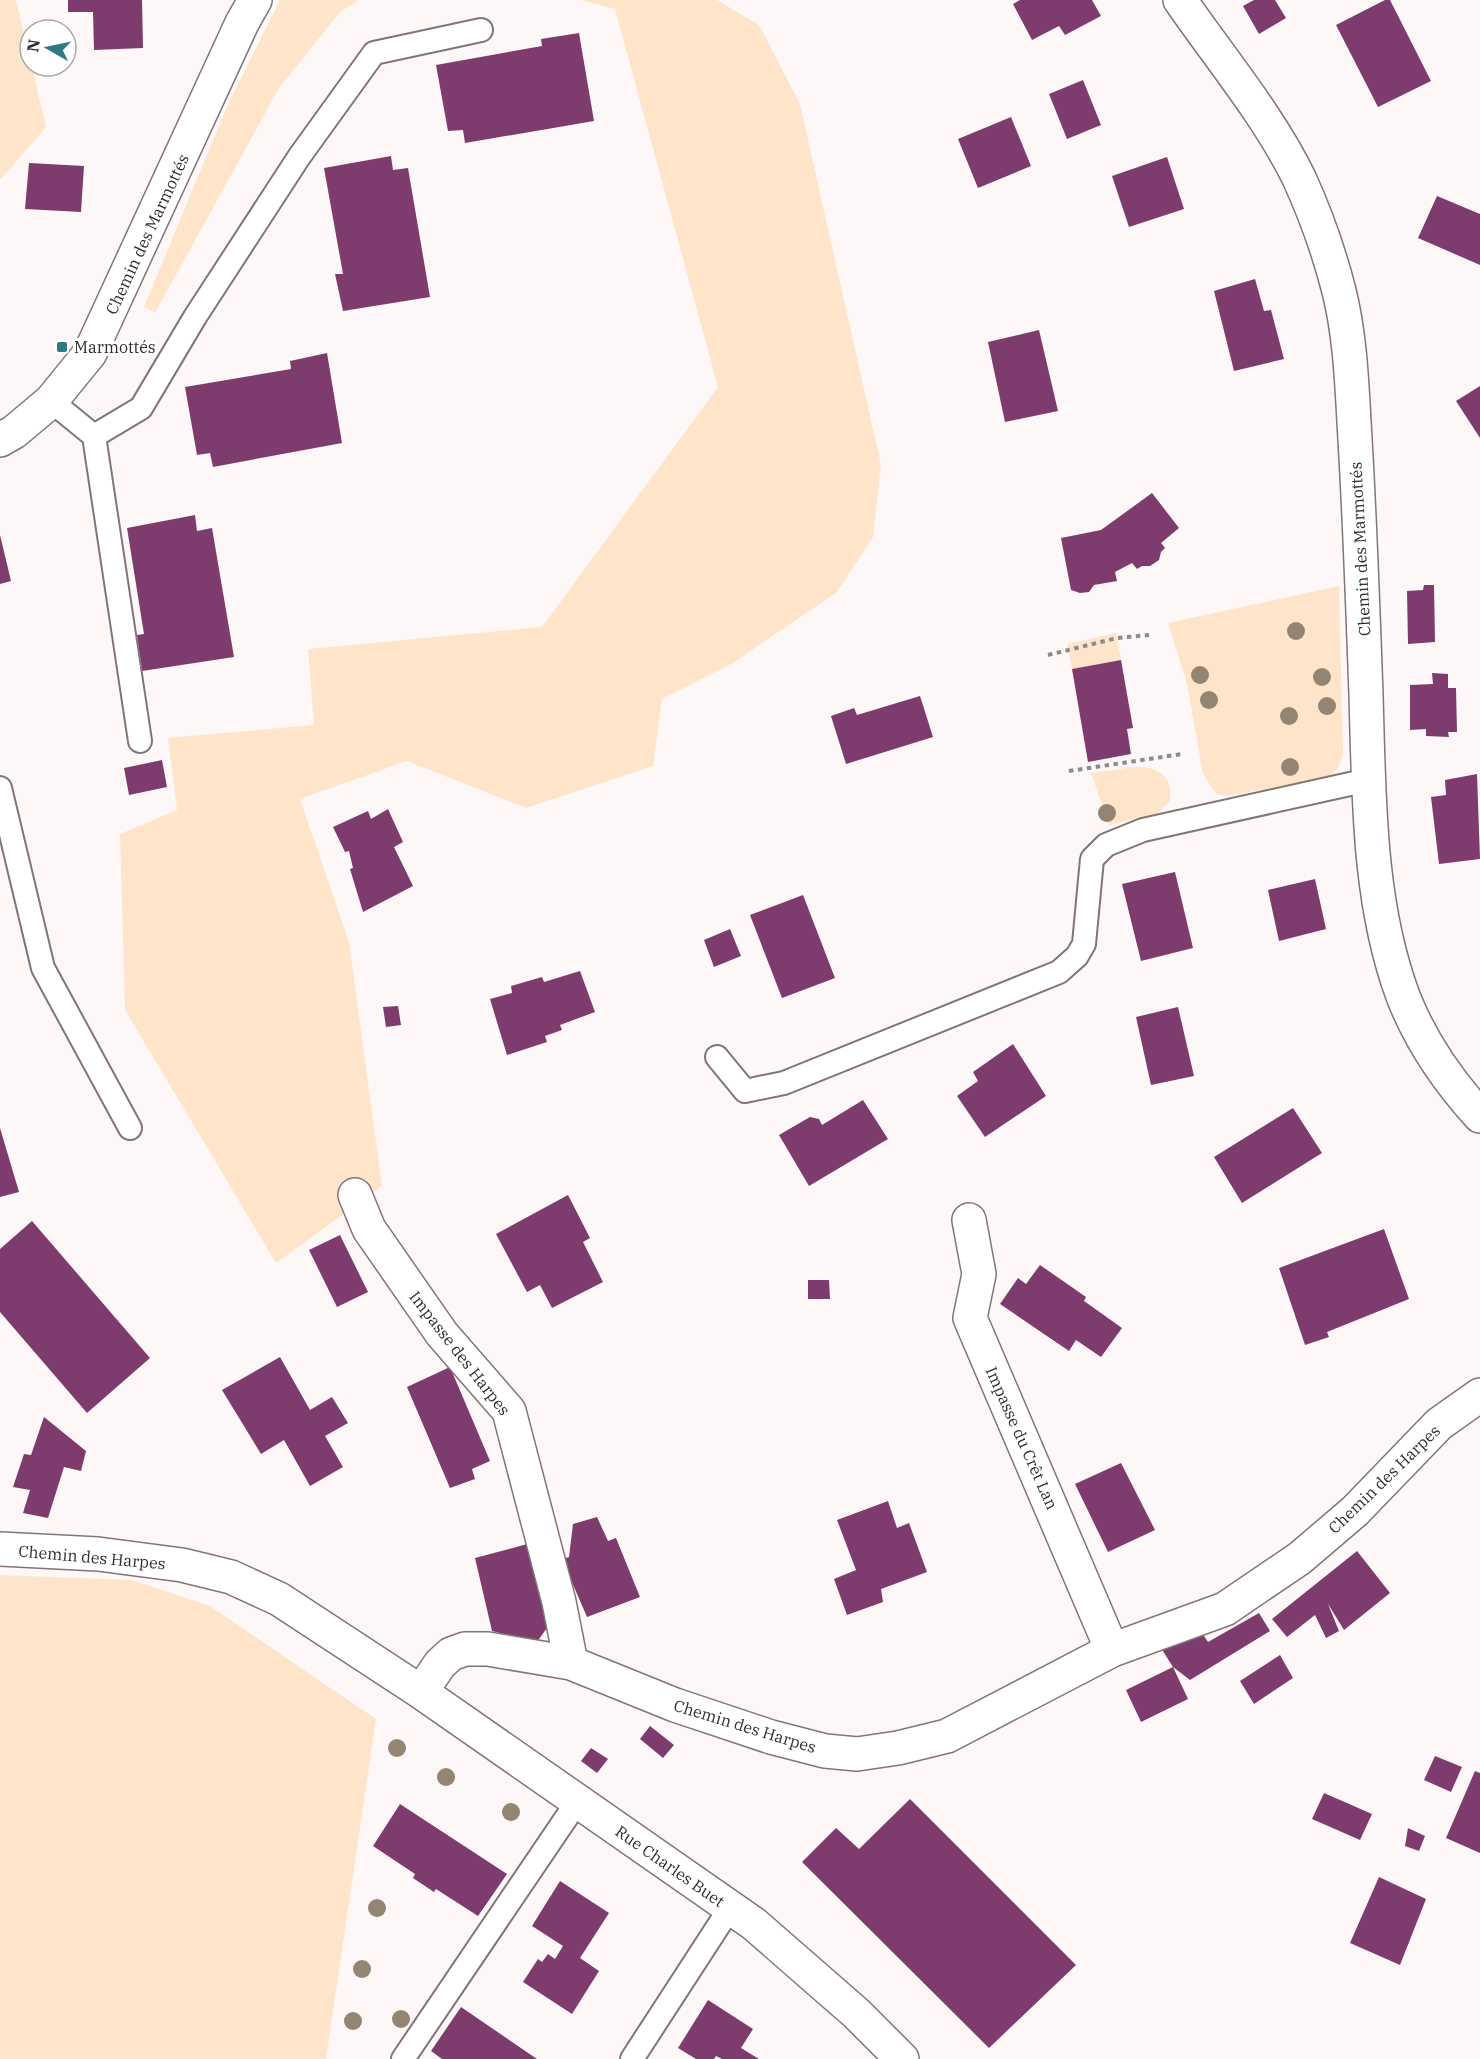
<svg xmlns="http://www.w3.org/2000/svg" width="1480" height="2059" viewBox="0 0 1480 2059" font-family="'IBM Plex Serif',serif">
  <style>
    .green { fill: #fee5ca }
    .building { fill: #7e3b6d }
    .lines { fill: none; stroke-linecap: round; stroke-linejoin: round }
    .lane-casing { stroke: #837476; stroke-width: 26 }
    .street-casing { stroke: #837476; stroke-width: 36 }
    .path { stroke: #918a8b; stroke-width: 4; stroke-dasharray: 4.5 4.5; stroke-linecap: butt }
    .lane { stroke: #fff; stroke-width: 22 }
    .street { stroke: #fff; stroke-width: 33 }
    .tree { fill: #948472 }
    .poi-dot { fill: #347888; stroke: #fff; stroke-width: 2 }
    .labels { text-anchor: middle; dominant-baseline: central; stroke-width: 6; stroke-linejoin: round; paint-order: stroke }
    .street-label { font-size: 16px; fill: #322c2d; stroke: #fff }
    .poi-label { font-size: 16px; fill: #322c2d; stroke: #fff; text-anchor: start }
  </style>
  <rect width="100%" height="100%" fill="#fef7f7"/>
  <path class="green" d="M 0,0 L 16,0 L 46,127 L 0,180 Z
    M 280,0 L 359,0 L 340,12 L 279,88 L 155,313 L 144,307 L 228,104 Z
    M 581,0 L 717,0 L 759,25 L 800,104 L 881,465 L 873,537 L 837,592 L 733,663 L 662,699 L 653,766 L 526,808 L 407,761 L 300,799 L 349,942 L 382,1186 L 276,1263 L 125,1010 L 120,834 L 177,810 L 168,738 L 314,725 L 308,649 L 542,627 L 718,387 L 615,9 Z
    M 1339,586 L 1343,755 C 1339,767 1336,775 1323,779 L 1227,796 L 1216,794 L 1203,774 L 1187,684 L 1168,623 Z
    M 1116,633 L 1121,660 L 1072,669 L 1067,644 Z
    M 1133,767 C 1157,766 1173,774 1170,801 L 1158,813 L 1109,825 L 1091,773 Z
    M 0,1575 L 132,1580 L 210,1606 L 376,1719 L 326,2059 L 0,2059 Z"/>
  <path class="building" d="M 68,0 L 142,0 L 143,48 L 94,50 L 93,12 L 68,12 Z
    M 1020,0 L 1092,0 L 1101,16 L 1065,35 L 1059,26 L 1032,40 L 1013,4 Z
    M 1254,0 L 1275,0 L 1286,18 L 1259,34 L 1243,6 Z
    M 1385,0 L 1390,0 L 1431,81 L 1378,107 L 1336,25 Z
    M 579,33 L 594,121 L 465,143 L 463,130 L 448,131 L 436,65 L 542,46 L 541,39 Z
    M 1083,80 L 1101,125 L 1067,139 L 1049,94 Z
    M 1011,117 L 1031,166 L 978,188 L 958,139 Z
    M 391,156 L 393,170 L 408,168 L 430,297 L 343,311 L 335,274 L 343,274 L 324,168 Z
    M 1167,157 L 1184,209 L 1129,227 L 1112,176 Z
    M 29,163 L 84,166 L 81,212 L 25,209 Z
    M 1437,196 L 1480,214 L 1480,265 L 1418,238 Z
    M 1255,279 L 1264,311 L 1271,310 L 1284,359 L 1234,371 L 1214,291 Z
    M 1039,330 L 1058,411 L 1005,422 L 988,342 Z
    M 327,353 L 342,443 L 213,467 L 210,453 L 197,455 L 185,387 L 291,369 L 290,361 Z
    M 1480,386 L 1480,438 L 1456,401 Z
    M 1152,493 L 1179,528 L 1161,543 L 1165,548 L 1161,552 L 1159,560 L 1150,566 L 1142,566 L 1137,569 L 1132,563 L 1115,572 L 1117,581 L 1094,585 L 1089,592 L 1080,593 L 1071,590 L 1061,538 L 1101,530 Z
    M 195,515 L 197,531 L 212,528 L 234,657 L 142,671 L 137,635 L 144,634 L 127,528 Z
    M 0,535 L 11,581 L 0,584 Z
    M 1424,585 L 1434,585 L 1435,642 L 1408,644 L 1407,591 L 1423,590 Z
    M 1121,660 L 1133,728 L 1127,729 L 1131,754 L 1088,762 L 1072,669 Z
    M 1432,673 L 1448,674 L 1448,688 L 1456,688 L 1457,732 L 1448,732 L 1449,737 L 1426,736 L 1426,729 L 1410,730 L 1410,685 L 1433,684 Z
    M 920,696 L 933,737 L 846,764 L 831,716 L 854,708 L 857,715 Z
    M 162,760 L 167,787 L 129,795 L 124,768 Z
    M 1477,774 L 1480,859 L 1439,864 L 1431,797 L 1446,795 L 1445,780 Z
    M 388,809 L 403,842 L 394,847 L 413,886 L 363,912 L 350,869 L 353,868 L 349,851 L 345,852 L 333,827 L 368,811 L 371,819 Z
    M 1175,872 L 1193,948 L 1141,961 L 1122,884 Z
    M 1315,879 L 1326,929 L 1279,941 L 1268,890 Z
    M 803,895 L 835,978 L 782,998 L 750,915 Z
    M 730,929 L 741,956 L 714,967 L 704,940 Z
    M 580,971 L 595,1012 L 560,1025 L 562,1030 L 545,1036 L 547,1042 L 507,1055 L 490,999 L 512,993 L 511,986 L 542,977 L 544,982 Z
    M 398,1006 L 401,1025 L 386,1027 L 383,1007 Z
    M 1178,1007 L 1194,1076 L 1151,1085 L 1136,1017 Z
    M 1013,1044 L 1046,1096 L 985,1137 L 957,1096 L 978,1081 L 973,1072 Z
    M 863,1100 L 888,1139 L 809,1186 L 779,1135 L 810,1117 L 819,1119 L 822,1125 Z
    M 1293,1108 L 1322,1153 L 1242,1203 L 1214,1157 Z
    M 0,1128 L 19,1192 L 0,1197 Z
    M 568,1195 L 590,1238 L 583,1242 L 603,1282 L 552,1308 L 540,1285 L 527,1292 L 496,1234 Z
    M 32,1221 L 150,1358 L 87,1413 L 0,1312 L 0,1249 Z
    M 1384,1229 L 1409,1299 L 1327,1332 L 1329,1337 L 1305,1345 L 1279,1268 Z
    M 340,1235 L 368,1292 L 337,1307 L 309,1250 Z
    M 1040,1265 L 1086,1297 L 1084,1301 L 1122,1328 L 1101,1357 L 1076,1340 L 1069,1351 L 1000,1304 L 1018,1278 L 1026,1284 Z
    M 808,1280 L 829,1280 L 830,1299 L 808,1299 Z
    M 280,1357 L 310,1410 L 332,1397 L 348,1423 L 325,1436 L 343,1467 L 310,1486 L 284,1440 L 261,1454 L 222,1390 Z
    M 450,1367 L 490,1461 L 472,1469 L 475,1479 L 450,1488 L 407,1387 Z
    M 44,1417 L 86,1451 L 81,1471 L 64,1467 L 48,1518 L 23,1513 L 30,1490 L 13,1487 L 24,1454 L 31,1455 Z
    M 1121,1463 L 1155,1530 L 1108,1552 L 1075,1484 Z
    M 888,1501 L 897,1528 L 909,1523 L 927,1572 L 881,1589 L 883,1602 L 847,1615 L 834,1579 L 856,1570 L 837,1520 Z
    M 597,1517 L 608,1541 L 616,1538 L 640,1597 L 587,1617 L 562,1559 L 569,1557 L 573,1524 Z
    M 531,1543 L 549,1625 L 537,1642 L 492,1631 L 475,1558 Z
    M 1357,1551 L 1390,1593 L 1344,1630 L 1328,1604 L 1339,1631 L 1326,1638 L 1315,1615 L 1287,1637 L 1272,1619 Z
    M 1259,1613 L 1270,1631 L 1190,1680 L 1173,1667 L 1161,1648 L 1200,1630 L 1208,1642 Z
    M 1280,1655 L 1293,1678 L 1254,1704 L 1240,1681 Z
    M 1173,1667 L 1188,1699 L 1141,1722 L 1126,1690 Z
    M 650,1726 L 674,1745 L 663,1758 L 640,1739 Z
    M 591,1748 L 608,1759 L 597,1773 L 581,1761 Z
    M 1435,1756 L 1462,1767 L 1451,1792 L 1424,1780 Z
    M 1475,1771 L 1480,1773 L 1480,1853 L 1446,1838 Z
    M 1324,1793 L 1372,1814 L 1360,1840 L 1312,1819 Z
    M 910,1799 L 1076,1965 L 989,2048 L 802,1862 L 836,1828 L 859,1849 Z
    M 400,1804 L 507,1874 L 478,1916 L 436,1889 L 434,1892 L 413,1878 L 415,1874 L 373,1846 Z
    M 1408,1828 L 1425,1836 L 1419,1851 L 1405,1846 Z
    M 1379,1877 L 1426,1899 L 1400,1965 L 1350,1943 Z
    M 560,1881 L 609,1913 L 580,1958 L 599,1971 L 572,2014 L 523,1982 L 538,1959 L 542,1962 L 548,1954 L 555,1959 L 563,1946 L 532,1926 Z
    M 708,2000 L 753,2029 L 741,2048 L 759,2059 L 722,2059 L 716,2056 L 714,2059 L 696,2059 L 678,2048 Z
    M 461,2007 L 537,2059 L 442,2059 L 431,2051 Z"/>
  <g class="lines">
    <defs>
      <path id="lane" d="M 51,401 L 94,436 L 140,741
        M 94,436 L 141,408 L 195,317 L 299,157 L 374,53 L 481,30
        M 0,788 L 43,968 L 130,1128
        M 717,1057 L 745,1091 L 784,1083 L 1059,972 L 1077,956 L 1084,944 L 1092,859 L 1106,845 L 1143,830 L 1368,780
        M 403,2059 L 577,1802
        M 632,2059 L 730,1908"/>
      <path id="street" d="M 1180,0 C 1220,58 1268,115 1299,178 C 1316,215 1329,252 1339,291 C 1351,339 1352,390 1355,439 C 1360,524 1363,610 1366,695 C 1369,795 1368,902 1403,996 C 1420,1040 1449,1082 1480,1116
        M 0,440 L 14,432 L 51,401 L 90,353 L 242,23 L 255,0
        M 355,1195 L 369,1229 L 442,1334 L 509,1411 L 559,1602 L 571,1663
        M 969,1220 L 979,1274 L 970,1318 L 1112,1650
        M 0,1549 L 98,1554 L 182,1565 L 231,1577 L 279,1599 L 421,1692 L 754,1924 L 856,2013 L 902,2059
        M 421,1692 L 440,1664 L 451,1654 L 465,1649 L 488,1649 L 571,1663 L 675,1705 L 771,1737 L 825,1751 L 857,1754 L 898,1748 L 947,1736 L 1112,1650 L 1225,1609 L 1300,1558 L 1355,1511 L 1439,1424 L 1480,1395"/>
    </defs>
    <use href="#lane" class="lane-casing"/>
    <use href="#street" class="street-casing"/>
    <path class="path" d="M 1048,655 L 1117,638 L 1149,635
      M 1069,771 L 1182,754"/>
    <use href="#lane" class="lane"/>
    <use href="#street" class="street"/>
  </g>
  <g class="tree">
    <circle cx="1296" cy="631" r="9"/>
    <circle cx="1200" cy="675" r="9"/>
    <circle cx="1322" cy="677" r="9"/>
    <circle cx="1209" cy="700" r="9"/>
    <circle cx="1327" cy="706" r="9"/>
    <circle cx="1289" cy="716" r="9"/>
    <circle cx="1290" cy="767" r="9"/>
    <circle cx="1107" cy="813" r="9"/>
    <circle cx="397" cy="1748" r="9"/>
    <circle cx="446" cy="1777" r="9"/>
    <circle cx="511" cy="1812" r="9"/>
    <circle cx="377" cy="1908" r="9"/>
    <circle cx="362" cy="1969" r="9"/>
    <circle cx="401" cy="2019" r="9"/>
    <circle cx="353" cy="2021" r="9"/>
  </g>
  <rect class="poi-dot" x="56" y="341" width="12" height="12" rx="3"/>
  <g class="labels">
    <g class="street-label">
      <text transform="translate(147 234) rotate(-65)">Chemin des Marmottés</text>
      <text transform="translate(1360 549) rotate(-93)">Chemin des Marmottés</text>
      <text transform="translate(460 1353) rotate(52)">Impasse des Harpes</text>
      <text transform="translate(1022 1438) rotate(66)">Impasse du Crêt Lan</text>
      <text transform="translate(1384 1479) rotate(-44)">Chemin des Harpes</text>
      <text transform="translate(92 1557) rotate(5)">Chemin des Harpes</text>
      <text transform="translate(745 1726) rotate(17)">Chemin des Harpes</text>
      <text transform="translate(670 1866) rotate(35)">Rue Charles Buet</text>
    </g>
    <g class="poi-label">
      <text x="74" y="347">Marmottés</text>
    </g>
  </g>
  <g transform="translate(48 48) rotate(279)"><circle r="28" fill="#ffffff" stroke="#adabab" stroke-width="1.5"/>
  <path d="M0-4.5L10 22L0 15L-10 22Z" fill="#347888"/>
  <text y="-9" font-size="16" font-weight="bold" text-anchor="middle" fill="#322c2d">N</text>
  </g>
</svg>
